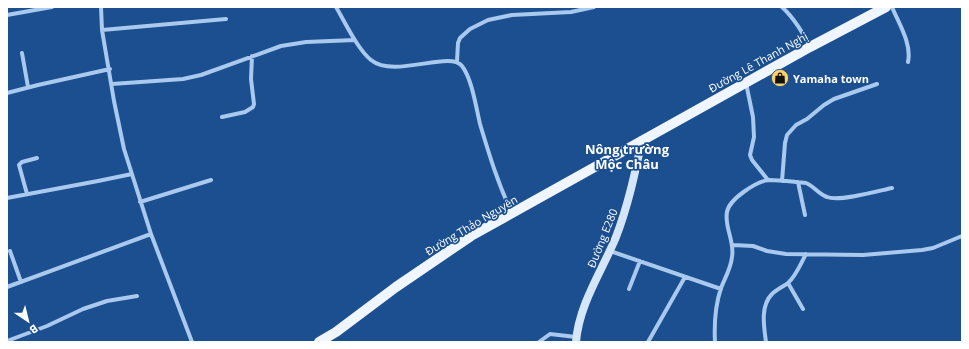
<svg xmlns="http://www.w3.org/2000/svg" width="969" height="349" viewBox="0 0 969 349" font-family="'Open Sans',sans-serif">
  <style>
    .lines { fill: none; stroke-linecap: round; stroke-linejoin: round }
    .street { stroke: #a9c9ee; stroke-width: 4 }
    .secondary { stroke: #d6e6fa; stroke-width: 8 }
    .primary { stroke: #f0f6ff; stroke-width: 10 }
    .labels { text-anchor: middle; dominant-baseline: central; stroke-width: 3.5; stroke-linejoin: round; paint-order: stroke }
    .street-label { font-size: 11px; fill: #fff; stroke: #1b4f8f }
    .poi-label { font-size: 11px; font-weight: bold; fill: #fff; stroke: #1b4f8f; text-anchor: start }
    .quarter-label { font-size: 13px; font-weight: bold; fill: #fff; stroke: #1b4f8f }
  </style>
  <rect width="100%" height="100%" fill="#1b4f8f"/>
  <g class="lines">
    <path class="street" d="M 101,7 L 102,30 L 114,101 L 124,149 L 151,234 L 192,342
      M 336,7 C 345,22 358,50 371,60 C 394,79 450,50 462,66 C 472,79 476,107 480,124 C 489,154 498,184 512,213
      M 782,7 C 794,18 802,32 810,46
      M 892,7 C 899,24 912,44 908,62
      M 7,15 L 52,7
      M 102,30 L 226,19
      M 22,53 L 28,87
      M 457,61 L 458,43 L 460,38 L 470,29 L 488,20 L 512,15 L 571,12 L 594,7
      M 746,83 L 753,117 L 754,137 L 750,155 L 752,160 L 768,180
      M 112,84 L 183,79 L 201,75 L 281,46 L 306,42 L 355,40
      M 7,93 L 38,85 L 110,69
      M 222,117 L 245,112 L 253,107 L 254,104 L 251,79 L 252,56
      M 782,181 L 785,143 L 787,135 L 796,125 L 807,119 L 824,105 L 834,99 L 877,84
      M 798,182 L 805,215
      M 27,194 L 19,165 L 22,162 L 37,158
      M 7,198 L 98,181 L 132,174
      M 140,202 L 211,180
      M 733,245 L 753,246 L 767,251 L 786,254 L 863,255 L 922,250 L 933,248 L 962,236
      M 10,251 L 21,282
      M 610,251 L 721,289
      M 788,283 L 803,309
      M 7,287 L 151,234
      M 629,289 L 640,261
      M 7,341 L 47,326 L 83,309 L 107,301 L 137,296
      M 539,342 L 550,334 L 576,337
      M 648,342 L 685,277
      M 715,342 C 714,323 715,306 721,288 C 725,278 731,268 732,257 C 735,241 724,227 727,212 C 729,199 757,181 769,180 C 781,180 794,182 806,183 C 814,186 818,194 827,197 C 839,202 878,191 892,188
      M 766,342 C 764,327 760,306 772,294 C 777,289 783,287 788,283 C 796,276 801,263 806,254"/>
    <path class="secondary" d="M 576,342 C 579,304 602,271 616,237 C 628,206 635,173 642,140"/>
    <path class="primary" d="M 319,342 L 336,332 L 396,287 L 471,236 L 810,47 L 886,7"/>
  </g>
  <defs>
    <symbol id="shop-disc" viewBox="-11 -11 22 22"><circle r="9.5" fill="#ffd166" stroke="#1b4f8f"/><path d="M-5-2.5h2.3a2.7 3.5 0 0 1 5.4 0H5L5.5 6h-11ZM-1.5-2.5h3a1.5 2.3 0 0 0-3 0Z" fill="#111"/></symbol>
  </defs>
  <g fill-rule="evenodd">
    <use href="#shop-disc" x="770" y="68" width="20" height="20"/>
  </g>
  <g class="labels">
    <g class="street-label">
      <text transform="translate(758 62) rotate(-29)">Đường Lê Thanh Nghị</text>
      <text transform="translate(471 225) rotate(-31)">Đường Thảo Nguyên</text>
      <text transform="translate(602 238) rotate(-68)">Đường E280</text>
    </g>
    <g class="poi-label">
      <text x="793" y="78">Yamaha town</text>
    </g>
    <g class="quarter-label">
      <text x="627" y="149">Nông trường<tspan x="627" dy="15">Mộc Châu</tspan></text>
    </g>
  </g>
  <rect width="969" height="349" fill="none" stroke="#ffffff" stroke-width="16"/>
  <g transform="translate(28 321) rotate(145)" stroke="#1b4f8f" stroke-width="3" paint-order="stroke">
  <path d="M0-3L7 15L0 10L-7 15Z" fill="#ffffff"/>
  <text y="-6" font-size="11" font-weight="bold" text-anchor="middle" fill="#ffffff">B</text>
  </g>
</svg>
